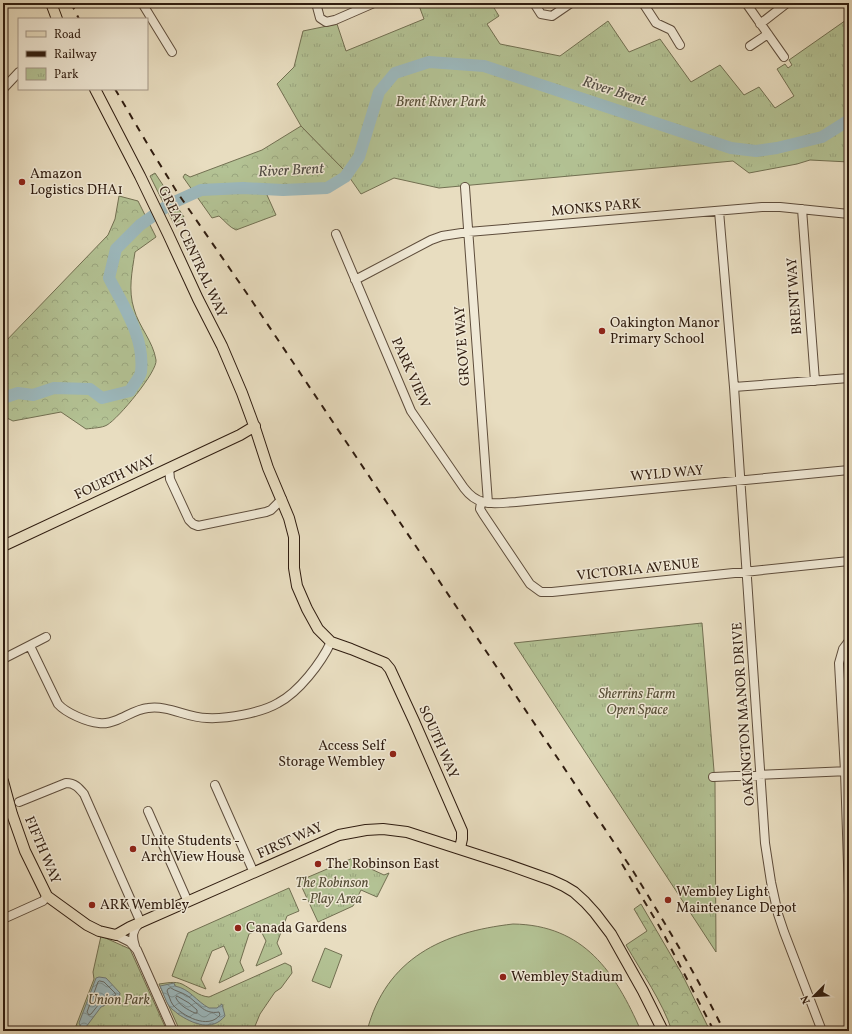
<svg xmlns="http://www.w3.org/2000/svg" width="852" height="1034" viewBox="0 0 852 1034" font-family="Vollkorn,serif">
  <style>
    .green { fill: #b3c294; stroke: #727052 }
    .forest { fill: url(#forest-crowns); stroke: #727052 }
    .park { fill: url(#park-tufts); stroke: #727052 }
    .water { fill: url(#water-waves); stroke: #717b78 }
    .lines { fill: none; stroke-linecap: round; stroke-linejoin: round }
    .shore { stroke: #666b67; stroke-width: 1 }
    .river { stroke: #9cb9be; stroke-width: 12 }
    .minor-casing { stroke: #5e4d3c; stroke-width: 10 }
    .major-casing { stroke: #301d10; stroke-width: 12 }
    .minor { stroke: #f0e9d6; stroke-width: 8 }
    .major { stroke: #e8ddc0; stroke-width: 10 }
    .rail { stroke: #301d10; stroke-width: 2; stroke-dasharray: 7 7; stroke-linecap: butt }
    .poi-dot { fill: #8f2418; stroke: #f0e9d6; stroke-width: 1.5 }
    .labels { text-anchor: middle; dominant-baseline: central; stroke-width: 3; stroke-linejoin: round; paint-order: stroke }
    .park-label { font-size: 14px; font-style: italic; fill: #574f38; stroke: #f0e9d6 }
    .poi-label { font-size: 14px; fill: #301d10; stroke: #f0e9d6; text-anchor: start }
    .street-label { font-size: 14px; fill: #301d10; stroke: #f0e9d6 }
    .water-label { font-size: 15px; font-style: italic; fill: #504c44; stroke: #f0e9d6 }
  </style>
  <defs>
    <pattern id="forest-crowns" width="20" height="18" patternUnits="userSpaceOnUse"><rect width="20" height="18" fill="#b3c294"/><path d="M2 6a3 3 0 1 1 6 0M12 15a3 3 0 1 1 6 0" fill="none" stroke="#9aa67f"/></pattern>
    <pattern id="park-tufts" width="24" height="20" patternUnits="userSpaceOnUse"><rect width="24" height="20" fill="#b3c294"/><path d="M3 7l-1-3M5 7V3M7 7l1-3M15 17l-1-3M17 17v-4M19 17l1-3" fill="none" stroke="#9aa67f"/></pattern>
    <pattern id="water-waves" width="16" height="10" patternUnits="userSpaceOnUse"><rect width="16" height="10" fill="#9cb9be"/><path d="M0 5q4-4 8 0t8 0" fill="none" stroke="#809699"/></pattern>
  </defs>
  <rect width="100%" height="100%" fill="#e8ddc0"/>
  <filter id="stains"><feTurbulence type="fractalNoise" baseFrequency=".005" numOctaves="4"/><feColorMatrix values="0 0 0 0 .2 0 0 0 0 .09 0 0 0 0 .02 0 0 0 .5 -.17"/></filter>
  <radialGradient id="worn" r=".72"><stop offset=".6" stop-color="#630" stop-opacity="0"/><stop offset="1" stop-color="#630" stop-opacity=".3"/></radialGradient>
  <path class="green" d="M 513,924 C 584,925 615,972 641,1031 L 367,1031 C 386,958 443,932 513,924 Z
    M 325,948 L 342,955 L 330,988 L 312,981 Z"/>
  <path class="forest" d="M 301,126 L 345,171 L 340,176 L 325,186 L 283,186 L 267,195 L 276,215 L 236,230 C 229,227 225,221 219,216 L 212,218 L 183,177 L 185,174 L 190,177 L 262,150 Z
    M 155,173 L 184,217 L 174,224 L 150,176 Z
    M 119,196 L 138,201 L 156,237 L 135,252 C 132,272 128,290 134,309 C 139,327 153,341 156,360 C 158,371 118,419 107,425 C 102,428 93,428 86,429 L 61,412 L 13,421 L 3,416 L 3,344 L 108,235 L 115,219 Z
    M 641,904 L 682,974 L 710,1031 L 672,1031 C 662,1001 642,973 626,945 L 647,931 L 634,909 Z"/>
  <path class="park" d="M 418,3 L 491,3 L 499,16 L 487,24 L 500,44 L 560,56 L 608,21 L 629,52 L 660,39 L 691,82 L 720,65 L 744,95 L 759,87 L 775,108 L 794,96 L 777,69 L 785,64 L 788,68 L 792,65 L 789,60 L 849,18 L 849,162 L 810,160 L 797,164 L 749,173 L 733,161 L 439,188 L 394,178 L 361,194 L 345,171 L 301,126 L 277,84 L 294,67 L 303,31 L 337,24 L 346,51 L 424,19 Z
    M 702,623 L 715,783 L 716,952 L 514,643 Z
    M 353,858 L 357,860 L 356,862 L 384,875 L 389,873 L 377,897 L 361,890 L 353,906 L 318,922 L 299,881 Z
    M 289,888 L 299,911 L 287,916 L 277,943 L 282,954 L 256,966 L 266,941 L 260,929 L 249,934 L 240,962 L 244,971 L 219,983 L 229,957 L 224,946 L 212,951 L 201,979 L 206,989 L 172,976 L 188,933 Z
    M 101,936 L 130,949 L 167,1031 L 74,1031 L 94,979 L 93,972 Z
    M 285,963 L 291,966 L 292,973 L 281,988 L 275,992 L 260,1014 L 253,1031 L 180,1031 L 159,984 C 167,983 175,981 182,984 C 192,989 198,996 209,997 Z"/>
  <path class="water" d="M 99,977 L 106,978 L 120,993 L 119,999 L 101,1007 L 83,1031 L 79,1023 L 96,978 Z
    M 174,983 L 175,986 C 190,989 196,1001 209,1008 L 217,1008 L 222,1004 L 225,1016 C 212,1032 193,1024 178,1014 C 175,1011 171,1009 169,1006 C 165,1000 163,992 160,986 Z"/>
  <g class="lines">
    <path class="shore" d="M 100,981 L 104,982 L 115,993 L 116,995 L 99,1004 L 91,1014 L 89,1015 L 87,1012 L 98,982 Z
      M 171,988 C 175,991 181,992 186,995 C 198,1002 203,1015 219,1012 L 220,1015 C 208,1030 183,1016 173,1005 C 170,1001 169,995 167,991 L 168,989 Z
      M 177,996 L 189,1003 L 197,1010 L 197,1013 L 195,1013 C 188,1010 179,1005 176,998 Z"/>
    <path class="river" d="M 3,398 L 18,393 L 33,395 L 54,388 L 90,389 L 102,398 L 130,391 C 133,385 140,378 141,372 C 145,338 124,307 109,278 L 116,249 L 140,225 L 170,204 L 201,190 L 243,188 L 283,190 L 327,188 L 345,177 L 359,157 L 379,92 L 395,73 L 429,62 L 484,66 L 731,148 L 756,151 L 777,148 L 822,137 L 849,120"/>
    <defs>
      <path id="minor" d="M 142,3 L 172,52
        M 316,3 L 320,18 L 326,22 L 335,20 L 374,3
        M 534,3 L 541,14 L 552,16 L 571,3
        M 643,3 L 656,23 L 671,30 L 680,45
        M 746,3 L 784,57
        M 760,24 L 787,3
        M 750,46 L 768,34
        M 3,89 L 19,72
        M 465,187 L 488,503
        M 802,209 L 815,381
        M 719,211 L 734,387 L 765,843 L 771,882 L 778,914 L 784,932 L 822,1031
        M 336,234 L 411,411 L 464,488 C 479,508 494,503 516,502 L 849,470
        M 355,280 L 431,240 L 442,236 L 468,232 L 762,207 L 780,207 L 849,214
        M 734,387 L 849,378
        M 169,468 L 170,479 L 189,520 L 193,524 L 198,526 L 266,512 L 271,510 L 282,499
        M 481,502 L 480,509 L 483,514 L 530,584 L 541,592 L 552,592 L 849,561
        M 849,641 L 843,649 L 839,663 L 845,771 L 849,895
        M 30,646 L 58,704 C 66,713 87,722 99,723 C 104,724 112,722 117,720 C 127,716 137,709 148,708 C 169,705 187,718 207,718 C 227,719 261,713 278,703 C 299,692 321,663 331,642
        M 3,659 L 46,637
        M 713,777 L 849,771
        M 215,785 L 254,873
        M 19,802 L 66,783 C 75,783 79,788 84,794 L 141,923
        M 148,811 L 188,902
        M 3,919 L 43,901 L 47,896
        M 116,935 L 130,942 L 137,950 L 173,1031
        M 135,946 C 132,937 132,930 139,924"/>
      <path id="major" d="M 51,3 L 57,19
        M 95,89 L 140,176 L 168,234 L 198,299 L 222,346 L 242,393 L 256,431 L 268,468 L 289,518 L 294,537 L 294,568 L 297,586 L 307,609 L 318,629 L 331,642 L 351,649 L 385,663 L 390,669 L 414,721 L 462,831 L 462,839 L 460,848
        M 3,546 L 240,435 L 255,426
        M 3,781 L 12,814 L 25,851 L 47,896 L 87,925 L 99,931 L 116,935 L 130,927 L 339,835 L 366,830 L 383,829 L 407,832 L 506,864 L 551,880 L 564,886 L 574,892 L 585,902 L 595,913 L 611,934 L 643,991 L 663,1031"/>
    </defs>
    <use href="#minor" class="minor-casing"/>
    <use href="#major" class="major-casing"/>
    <use href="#minor" class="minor"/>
    <use href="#major" class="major"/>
    <path class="rail" d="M 71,3 L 79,19
      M 115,89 L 151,150 L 177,192 L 250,298 L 633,871 C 665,923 697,976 724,1031
      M 622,864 L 662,931 L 714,1031"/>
  </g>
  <g class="poi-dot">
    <circle cx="22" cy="182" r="4"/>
    <circle cx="602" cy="331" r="4"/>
    <circle cx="393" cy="754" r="4"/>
    <circle cx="133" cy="849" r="4"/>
    <circle cx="318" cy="864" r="4"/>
    <circle cx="668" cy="900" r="4"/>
    <circle cx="92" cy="905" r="4"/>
    <circle cx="238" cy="928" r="4"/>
    <circle cx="503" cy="977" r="4"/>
  </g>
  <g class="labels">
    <g class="park-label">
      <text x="441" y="102">Brent River Park</text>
      <text x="637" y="694">Sherrins Farm<tspan x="637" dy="16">Open Space</tspan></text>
      <text x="332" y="883">The Robinson<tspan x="332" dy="16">- Play Area</tspan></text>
      <text x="119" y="1000">Union Park</text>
    </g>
    <g class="poi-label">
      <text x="30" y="174">Amazon<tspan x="30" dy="16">Logistics DHA1</tspan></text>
      <text x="610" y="323">Oakington Manor<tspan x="610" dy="16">Primary School</tspan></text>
      <text x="385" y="746" text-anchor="end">Access Self<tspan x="385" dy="16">Storage Wembley</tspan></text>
      <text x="141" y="841">Unite Students -<tspan x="141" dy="16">Arch View House</tspan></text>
      <text x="326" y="864">The Robinson East</text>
      <text x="676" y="892">Wembley Light<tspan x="676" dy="16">Maintenance Depot</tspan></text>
      <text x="100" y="905">ARK Wembley</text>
      <text x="246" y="928">Canada Gardens</text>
      <text x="511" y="977">Wembley Stadium</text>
    </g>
    <g class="street-label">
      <text transform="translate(596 208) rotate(-5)">MONKS PARK</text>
      <text transform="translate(192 252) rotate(65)">GREAT CENTRAL WAY</text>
      <text transform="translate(795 296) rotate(-94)">BRENT WAY</text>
      <text transform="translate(463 346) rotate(-94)">GROVE WAY</text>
      <text transform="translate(410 373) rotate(66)">PARK VIEW</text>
      <text transform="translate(667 474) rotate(-5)">WYLD WAY</text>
      <text transform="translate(115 478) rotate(-25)">FOURTH WAY</text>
      <text transform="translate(638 570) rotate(-6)">VICTORIA AVENUE</text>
      <text transform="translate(744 714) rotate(-94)">OAKINGTON MANOR DRIVE</text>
      <text transform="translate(438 742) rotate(66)">SOUTH WAY</text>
      <text transform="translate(290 841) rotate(-24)">FIRST WAY</text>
      <text transform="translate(42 850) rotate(67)">FIFTH WAY</text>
    </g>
    <g class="water-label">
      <text transform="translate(614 92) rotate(18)">River Brent</text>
      <text transform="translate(291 171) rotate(-3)">River Brent</text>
    </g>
  </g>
  <rect width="852" height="1034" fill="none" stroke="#e8ddc0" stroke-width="16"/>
  <rect x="4" y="4" width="844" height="1026" fill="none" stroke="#301d10" stroke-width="2"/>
  <rect x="8" y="8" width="836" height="1018" fill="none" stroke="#301d10"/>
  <rect x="18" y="18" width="130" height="72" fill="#f0e9d6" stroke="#a39787"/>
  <rect x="26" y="31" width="20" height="6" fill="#e8ddc0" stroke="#a39787"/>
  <text x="54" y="38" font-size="12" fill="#301d10">Road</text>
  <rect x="26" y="51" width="20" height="6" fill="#301d10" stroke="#a39787"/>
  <text x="54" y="58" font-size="12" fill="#301d10">Railway</text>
  <rect x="26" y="68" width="20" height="12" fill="url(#park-tufts)" stroke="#a39787"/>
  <text x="54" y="78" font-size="12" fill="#301d10">Park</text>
  <g transform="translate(814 996) rotate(246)" stroke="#f0e9d6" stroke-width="3" paint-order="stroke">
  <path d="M0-3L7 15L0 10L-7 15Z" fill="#301d10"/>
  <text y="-6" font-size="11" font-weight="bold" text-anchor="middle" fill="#301d10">N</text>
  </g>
  <rect width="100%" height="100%" filter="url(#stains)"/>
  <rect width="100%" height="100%" fill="url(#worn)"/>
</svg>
